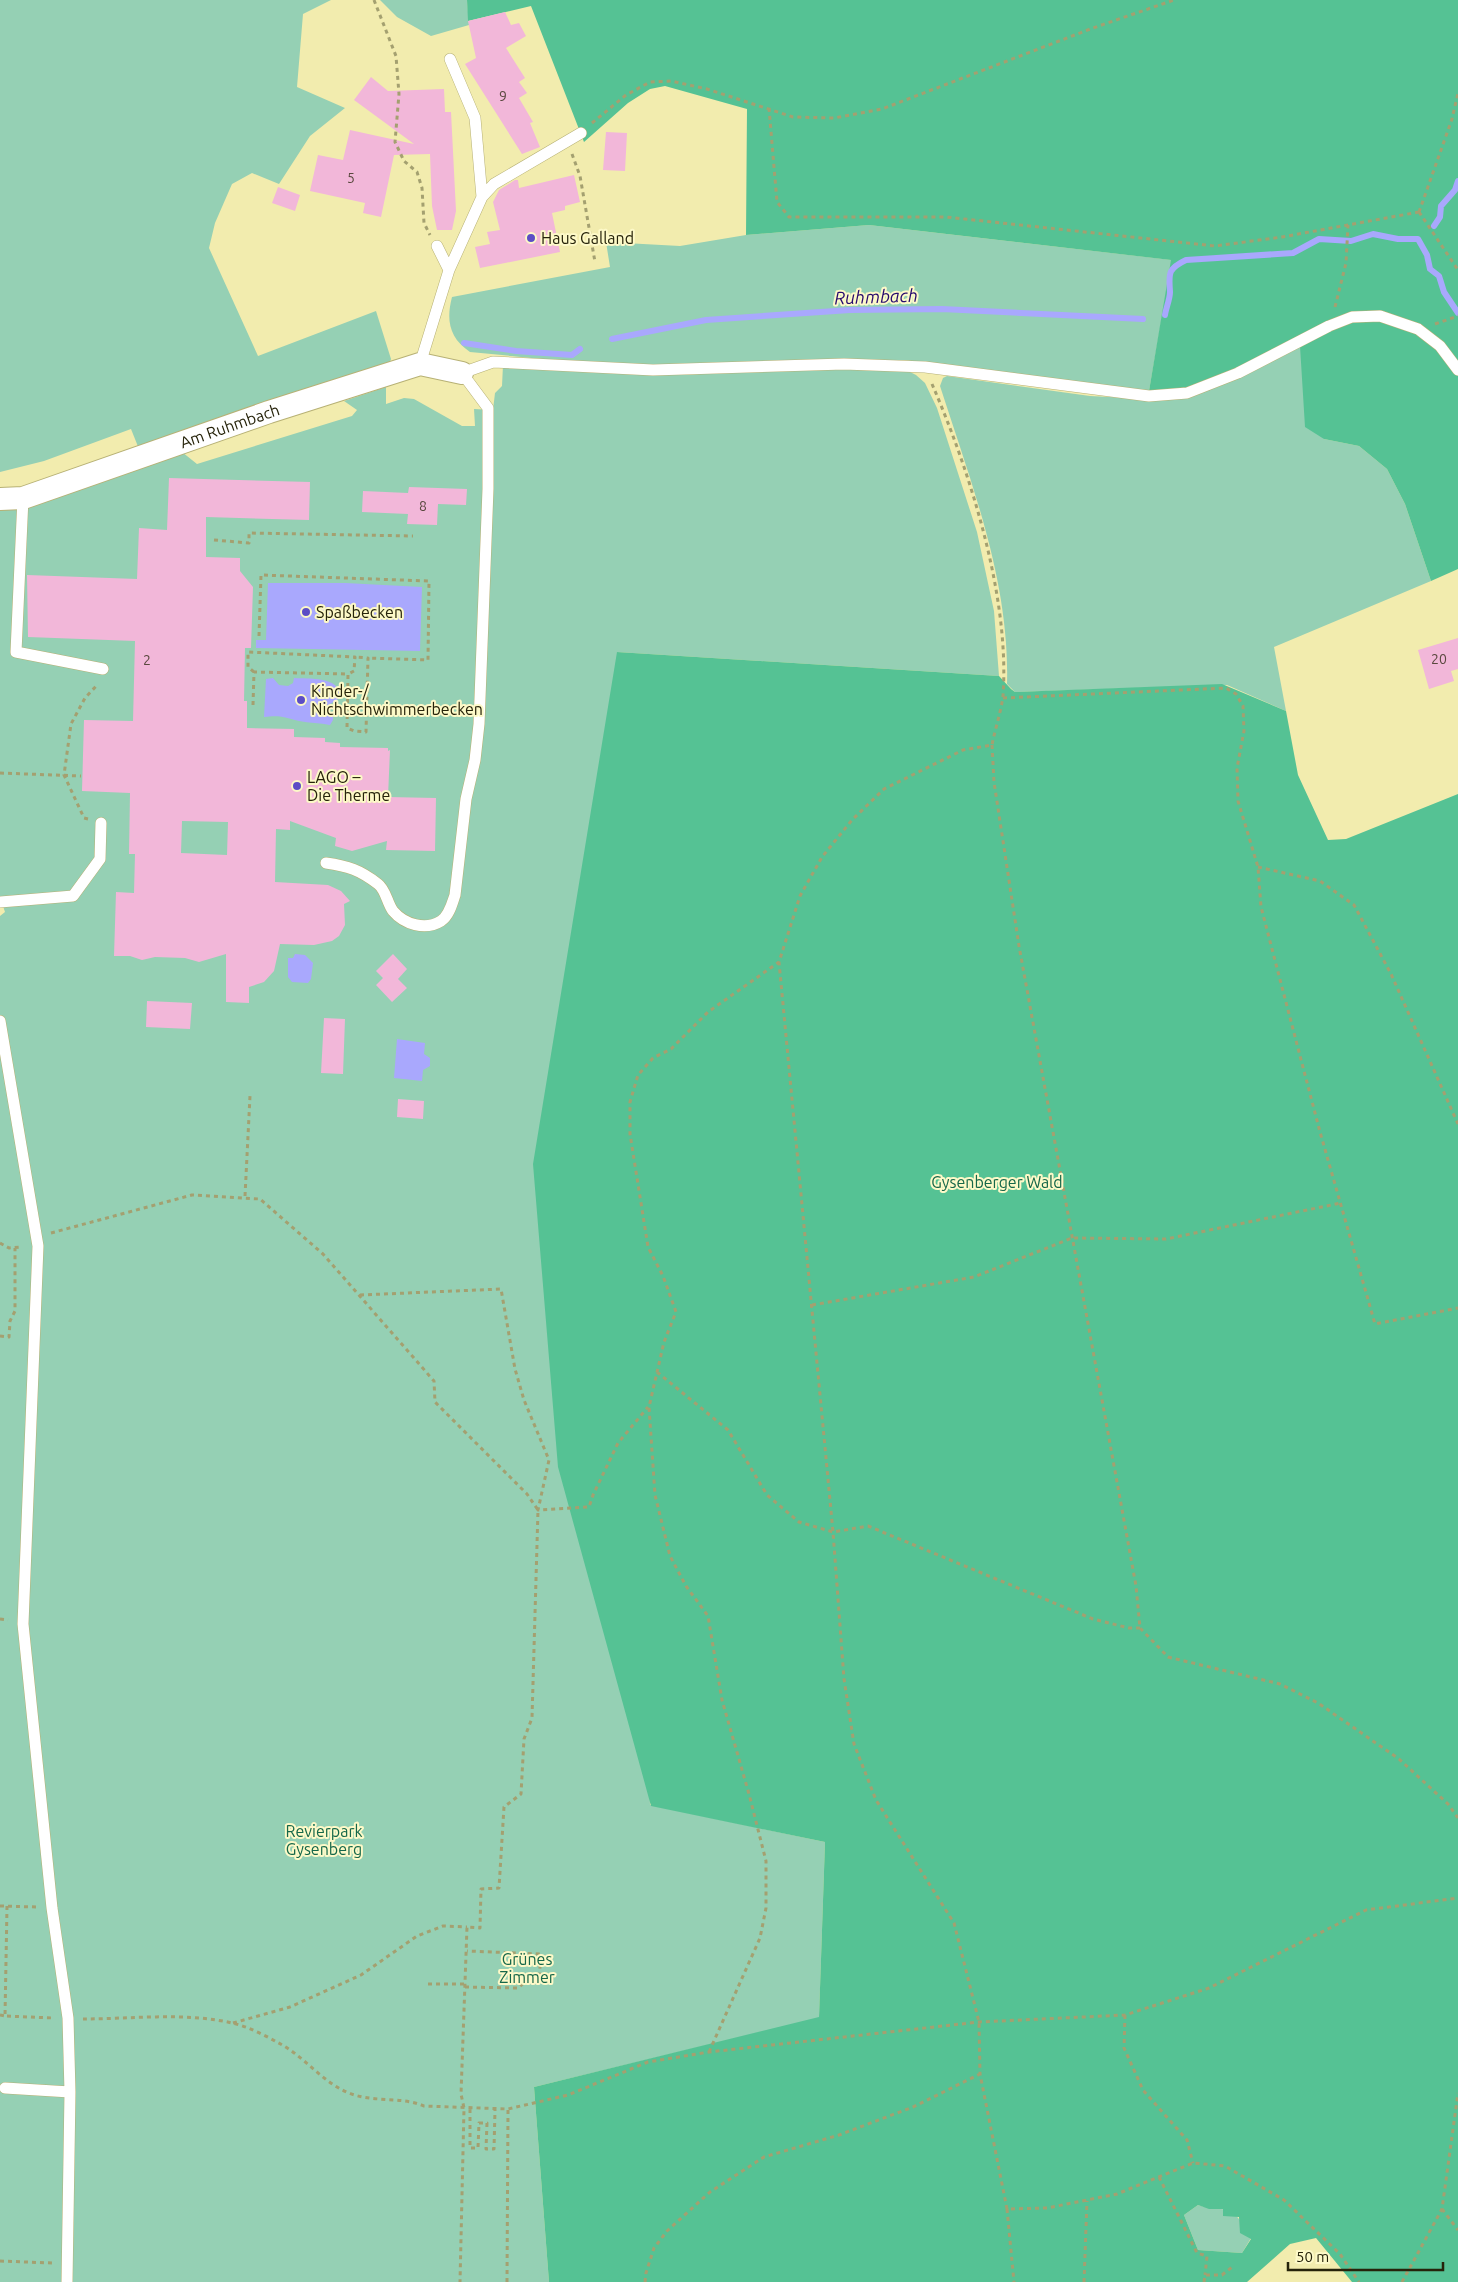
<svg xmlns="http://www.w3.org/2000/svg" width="1458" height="2282" viewBox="0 0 1458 2282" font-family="Ubuntu,sans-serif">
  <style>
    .green { fill: #95d0b4 }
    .forest { fill: #55c294; fill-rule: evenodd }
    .water { fill: #a9a8fd }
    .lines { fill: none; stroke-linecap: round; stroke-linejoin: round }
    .stream { stroke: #a9a8fd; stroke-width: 6 }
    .building { fill: #f2b7d9; fill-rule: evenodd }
    .service-casing { stroke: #b7b175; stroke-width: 12 }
    .minor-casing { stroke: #b7b175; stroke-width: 24 }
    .path { stroke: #a4a070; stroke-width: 3; stroke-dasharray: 4 4; stroke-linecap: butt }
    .service { stroke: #fff; stroke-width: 11 }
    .minor { stroke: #fff; stroke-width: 22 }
    .poi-dot { fill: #5c4dc5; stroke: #fdf9c8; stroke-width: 2 }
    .labels { text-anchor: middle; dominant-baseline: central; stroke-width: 4; stroke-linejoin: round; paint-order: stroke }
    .number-label { font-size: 14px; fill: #59483e }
    .poi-label { font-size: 16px; fill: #26230a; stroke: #fdf9c8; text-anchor: start }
    .street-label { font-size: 16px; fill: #26230a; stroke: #fdf9c8 }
    .park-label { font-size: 16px; fill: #156749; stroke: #fdf9c8 }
    .water-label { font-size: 18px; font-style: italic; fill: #270b6e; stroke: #fdf9c8 }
  </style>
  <rect width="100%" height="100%" fill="#f2ecae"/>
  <path class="green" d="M 0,0 L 331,0 L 303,14 L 297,87 L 345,108 L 310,136 L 279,184 L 252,173 L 232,184 L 215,223 L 209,248 L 258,356 L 376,311 L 391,359 L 390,362 L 139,449 L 131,429 L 44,461 L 0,472 Z
    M 380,0 L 467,0 L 469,25 L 431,36 L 397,17 Z
    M 869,225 L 1172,260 L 1149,391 L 904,360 L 814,360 L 680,367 L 584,363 L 470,352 C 449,338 446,320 452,297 L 610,267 L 606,242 L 680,246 L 746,235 Z
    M 1301,346 L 1324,439 L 1359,446 L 1387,469 L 1405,504 L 1431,581 L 1274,647 L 1286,711 L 1227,685 L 1015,692 L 1007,684 C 1010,581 971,483 940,386 L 943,378 L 947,376 L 1090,396 L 1149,399 Z
    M 503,365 L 585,372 L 679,375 L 820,368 L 908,371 L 916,375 L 925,383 L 937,408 L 977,532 L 994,611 L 999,676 L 617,652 L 650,1805 L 825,1842 L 819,2018 L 534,2087 L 549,2282 L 0,2282 L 0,916 L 5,912 L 0,897 L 0,508 L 182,452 L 197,464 L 352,416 L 357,410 L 344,401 L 386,387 L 386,404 L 404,398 L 414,399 L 462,426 L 475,426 L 474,409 L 493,410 L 495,393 L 502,386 Z
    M 1198,2205 C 1207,2208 1212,2208 1221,2209 C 1237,2210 1244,2226 1251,2238 L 1242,2253 L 1198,2250 L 1184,2215 Z"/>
  <path class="forest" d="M 467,0 L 1458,0 L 1458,569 L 1431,581 L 1405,504 L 1387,469 L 1359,446 L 1324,439 L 1305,427 L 1300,346 L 1211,389 L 1149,391 L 1171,260 L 869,225 L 746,235 L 747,109 L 665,86 L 650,89 L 628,103 L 584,142 L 531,6 L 468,21 Z
    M 617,652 L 999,676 L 1011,689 L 1015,692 L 1222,684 L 1286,711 L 1298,775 L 1328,840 L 1346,839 L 1458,794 L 1458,2282 L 1352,2282 L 1316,2238 L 1290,2244 L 1247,2282 L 549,2282 L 534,2087 L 819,2017 L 825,1842 L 651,1806 L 558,1467 L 533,1164 ZM 1198,2205 L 1209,2209 L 1223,2209 L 1223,2216 L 1239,2217 L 1240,2233 L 1251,2239 L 1242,2253 L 1198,2250 L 1184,2215 Z"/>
  <path class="water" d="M 268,583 L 345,583 L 422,587 L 420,651 L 256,648 L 256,640 L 266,640 Z
    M 273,678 L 279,685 L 288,686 L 293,683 L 294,678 C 309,679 342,676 340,698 L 325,707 L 325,714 L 333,716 L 333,720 L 330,725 C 320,723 309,723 299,721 C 283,717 280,715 264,717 L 266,679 Z
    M 295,954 L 305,955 L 313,963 L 311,979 L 308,983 L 292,982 L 288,977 L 288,958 L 293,958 Z
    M 397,1039 L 425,1043 L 424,1054 L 430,1058 L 430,1066 L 423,1070 L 422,1081 L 394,1078 Z"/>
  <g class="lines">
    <path class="stream" d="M 1434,226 L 1440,217 L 1441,206 L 1455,190 L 1458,181
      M 1165,315 C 1166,308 1170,299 1170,292 C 1169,274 1167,269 1186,260 L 1293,253 L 1319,239 L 1351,241 L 1373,234 L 1398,239 L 1418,239 L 1427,255 L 1430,269 L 1439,276 L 1444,292 L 1458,313
      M 612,339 L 706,320 L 850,310 L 942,309 L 1143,319
      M 464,343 L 516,351 L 572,355 L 580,349"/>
  </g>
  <path class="building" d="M 505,12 L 511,25 L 519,23 L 526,36 L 506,48 L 525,78 L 519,82 L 527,93 L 519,98 L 533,122 L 530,123 L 540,147 L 522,154 L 465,64 L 476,58 L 468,21 Z
    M 371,77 L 388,91 L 444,89 L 445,112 L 451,112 L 456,211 L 452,230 L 437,230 L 432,206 L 430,154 L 394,155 L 381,217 L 363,213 L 365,203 L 310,191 L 318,155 L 343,160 L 350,130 L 414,144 L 354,100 Z
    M 606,132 L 627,133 L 625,171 L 603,170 Z
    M 574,175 L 580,202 L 565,206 L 565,210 L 552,213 L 560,252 L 480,268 L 475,247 L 490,244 L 487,232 L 500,230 L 493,202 L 499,190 L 515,180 L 518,180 L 519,188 Z
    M 278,187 L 300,195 L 295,211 L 272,203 Z
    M 169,478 L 310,482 L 309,520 L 206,517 L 206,557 L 240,558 L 240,571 L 253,587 L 251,648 L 245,648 L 244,701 L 247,701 L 247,728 L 294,729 L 294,737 L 325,738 L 325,742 L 340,743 L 340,747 L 388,748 L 388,751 L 390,750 L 388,797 L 436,798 L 435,851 L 386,850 L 387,841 L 352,851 L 335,846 L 336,838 L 290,821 L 290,830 L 276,829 L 275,882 L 328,885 L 341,891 L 350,901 L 344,904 L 345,925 L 339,936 L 332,941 L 314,945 L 280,944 L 274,971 L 264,982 L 249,987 L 249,1003 L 226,1002 L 226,954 L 199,962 L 185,958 L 155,957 L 142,960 L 130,956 L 114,956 L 116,892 L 134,893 L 135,854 L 129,854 L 130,793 L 82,791 L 84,720 L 133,721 L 135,641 L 28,637 L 27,575 L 137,579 L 139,528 L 167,530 ZM 182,821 L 228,822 L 227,855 L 181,853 Z
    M 409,487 L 467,489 L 466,505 L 438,504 L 437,525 L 407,524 L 408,514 L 362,512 L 363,491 L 408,493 Z
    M 1458,638 L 1458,669 L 1451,671 L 1454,681 L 1429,689 L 1418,650 Z
    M 393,954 L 407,969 L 398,979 L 407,988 L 392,1002 L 376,985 L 383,978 L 376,971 Z
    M 147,1001 L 192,1003 L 190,1029 L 146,1027 Z
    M 324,1018 L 345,1019 L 343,1074 L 321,1073 Z
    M 398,1099 L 424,1101 L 423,1119 L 397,1117 Z"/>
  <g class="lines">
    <defs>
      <path id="service" d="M 450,59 L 475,118 L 482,197
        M 437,246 L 449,270
        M 420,364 L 449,270 L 482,197 L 494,184 L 581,133
        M 23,498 L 16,652 L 103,669
        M 326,863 C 348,866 360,870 378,884 C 386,890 387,903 393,911 C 404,924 425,931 441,921 C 449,916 452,904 455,895 L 466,799 L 475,760 L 479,724 L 488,489 L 488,408 L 462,373 L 493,362 L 653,370 L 844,364 L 925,367 L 1149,396 L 1187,393 L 1238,373 L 1329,326 L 1352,317 L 1380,316 L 1418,329 L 1440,346 L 1458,370
        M 0,902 L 73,896 L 100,859 L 101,823
        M 0,1021 L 38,1246 L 23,1624 L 52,1908 L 68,2018 L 70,2092 L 67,2282
        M 5,2088 L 70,2092"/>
      <g id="minor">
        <path id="s1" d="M 0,499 L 23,498 L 269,412 L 420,364 L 462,373"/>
      </g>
    </defs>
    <use href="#service" class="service-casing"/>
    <use href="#minor" class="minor-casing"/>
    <path class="path" d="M 374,0 L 396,56 L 399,94 L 395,142 L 404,161 L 417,172 L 422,188 L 424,223 L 430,235
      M 769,108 L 777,202 L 789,217 L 946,217 L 1215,246 L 1282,237 L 1419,212
      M 592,123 L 626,95 L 650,82 L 671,81 L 707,89 L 793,117 L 834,118 L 882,109 L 1093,28 L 1174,0
      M 572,154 L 580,176 L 595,262
      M 1419,212 L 1452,119 L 1458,93
      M 1419,212 L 1458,270
      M 1335,307 L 1346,263 L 1348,225
      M 1435,324 L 1458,316
      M 932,384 C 971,474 1010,598 1003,696 C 1001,712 995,729 992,745 L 963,750 L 884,789 L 852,820 L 822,857 L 800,896 L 779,962 L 833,1532 L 844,1679 L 854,1744 L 876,1800 L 954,1923 L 979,2022 L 980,2074 L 1007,2209 L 1047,2208 L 1117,2194 L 1193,2163 L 1225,2166 L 1284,2200 L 1340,2254 L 1359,2282
      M 214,540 L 249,543 L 249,533 L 413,536
      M 259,636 L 261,575 L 429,581 L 428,660 L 368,658
      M 254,672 L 248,667 L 248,652 L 355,657 L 354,671 L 348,674
      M 1003,698 L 1226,688 L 1236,694 L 1243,706 L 1244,731 L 1237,768 L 1238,801 L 1258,867 L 1261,907 L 1320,1132 L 1375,1324 L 1458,1308
      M 253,705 L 254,672 L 348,674 L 347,728 L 354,731 L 366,732 L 368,658 L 355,657
      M 992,745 L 994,782 L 1019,946 L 1136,1586 L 1140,1628 L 1168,1657 L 1280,1684 L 1318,1703 L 1399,1759 L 1448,1804 L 1458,1818
      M 0,773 L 81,776
      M 88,819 L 84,818 L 64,775 L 71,724 L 85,698 L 98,684
      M 1258,867 L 1320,881 L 1354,905 L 1391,974 L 1458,1124
      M 245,1196 L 250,1096
      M 51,1233 L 192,1195 L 260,1199 L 323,1254 L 434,1381 L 435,1402 L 527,1494 L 538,1510 L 532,1718 L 524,1739 L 521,1794 L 504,1807 L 499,1888 L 481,1889 L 480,1928 L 467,1927 L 461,2094 L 464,2108 L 460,2282
      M 0,1243 L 9,1248 L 22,1247
      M 360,1295 L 501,1289 L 515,1369 L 524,1400 L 549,1460 L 538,1510 L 589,1507 L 593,1495 L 618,1443 L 648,1407
      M 812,1305 L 974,1277 L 1072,1238 L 1166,1239 L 1341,1203
      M 0,1336 L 9,1337 L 10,1321 L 15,1311 L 15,1248
      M 657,1372 L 728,1430 L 767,1495 L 799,1522 L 833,1532 L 868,1526 L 1093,1619 L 1129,1628 L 1140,1628
      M 0,1619 L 8,1620
      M 0,1906 L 37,1907
      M 7,1906 L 5,2016 L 54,2018
      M 428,1984 L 465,1984
      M 465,1987 L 518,1988 L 526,1981 L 539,1980 L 541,1954 L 467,1951
      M 0,2015 L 5,2016
      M 1125,2015 L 1124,2048 L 1143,2090 L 1187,2140 L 1193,2163
      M 83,2019 C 130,2019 185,2012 232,2023 C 250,2027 268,2037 284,2046 C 307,2060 324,2083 349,2093 C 373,2103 401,2096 424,2106 L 508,2109 L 568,2095 L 648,2062 L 709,2052 L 979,2022 L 1125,2015 L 1209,1988 L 1366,1910 L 1458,1898
      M 233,2023 L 290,2007 L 361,1975 L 417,1936 L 443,1926 L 467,1927
      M 709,2052 L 760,1938 L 766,1908 L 766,1861 L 749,1794 L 722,1700 L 708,1616 L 686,1586 L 670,1556 L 655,1495 L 649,1407 L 664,1342 L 676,1312 L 663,1276 L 648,1247 L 630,1134 L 630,1102 L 638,1075 L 653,1058 L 671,1049 L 708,1012 L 779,962
      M 470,2109 L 470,2148 L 478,2148 L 479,2123 L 487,2123 L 486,2149 L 494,2149 L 495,2110
      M 1159,2177 L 1197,2253 L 1207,2256 L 1205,2275
      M 1007,2209 L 1014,2282
      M 1442,2209 L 1458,2230
      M 0,2261 L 52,2263
      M 507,2282 L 508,2109
      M 645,2282 L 646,2273 L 654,2248 L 667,2231 L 710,2192 L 764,2157 L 839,2135 L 913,2107 L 980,2074
      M 1084,2282 L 1087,2201
      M 1204,2282 L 1205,2275 L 1222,2275 L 1232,2267
      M 1402,2282 L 1442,2209 L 1458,2093"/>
    <use href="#service" class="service"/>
    <use href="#minor" class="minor"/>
  </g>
  <g class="poi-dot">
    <circle cx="531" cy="238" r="5"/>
    <circle cx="306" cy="612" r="5"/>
    <circle cx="301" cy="700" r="5"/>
    <circle cx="297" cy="786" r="5"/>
  </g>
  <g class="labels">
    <g class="number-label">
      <text x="503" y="96">9</text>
      <text x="351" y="178">5</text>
      <text x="423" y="506">8</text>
      <text x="1439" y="659">20</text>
      <text x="147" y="660">2</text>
    </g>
    <g class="poi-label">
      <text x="541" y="238">Haus Galland</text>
      <text x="316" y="612">Spaßbecken</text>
      <text x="311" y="691">Kinder-/<tspan x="311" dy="18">Nichtschwimmerbecken</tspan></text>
      <text x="307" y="777">LAGO –<tspan x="307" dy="18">Die Therme</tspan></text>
    </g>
    <g class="street-label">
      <text stroke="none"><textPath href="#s1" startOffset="242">Am Ruhmbach</textPath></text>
    </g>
    <g class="park-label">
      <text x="997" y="1182">Gysenberger Wald</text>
      <text x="324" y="1831">Revierpark<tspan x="324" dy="18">Gysenberg</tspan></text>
      <text x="527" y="1959">Grünes<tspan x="527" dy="18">Zimmer</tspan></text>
    </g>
    <g class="water-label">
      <text transform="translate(876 296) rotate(-2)">Ruhmbach</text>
    </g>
  </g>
  <path d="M1288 2262v8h155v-8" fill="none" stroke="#26230a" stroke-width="2.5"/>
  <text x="1296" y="2262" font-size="15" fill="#26230a" stroke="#fdf9c8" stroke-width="4" paint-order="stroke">50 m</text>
</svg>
